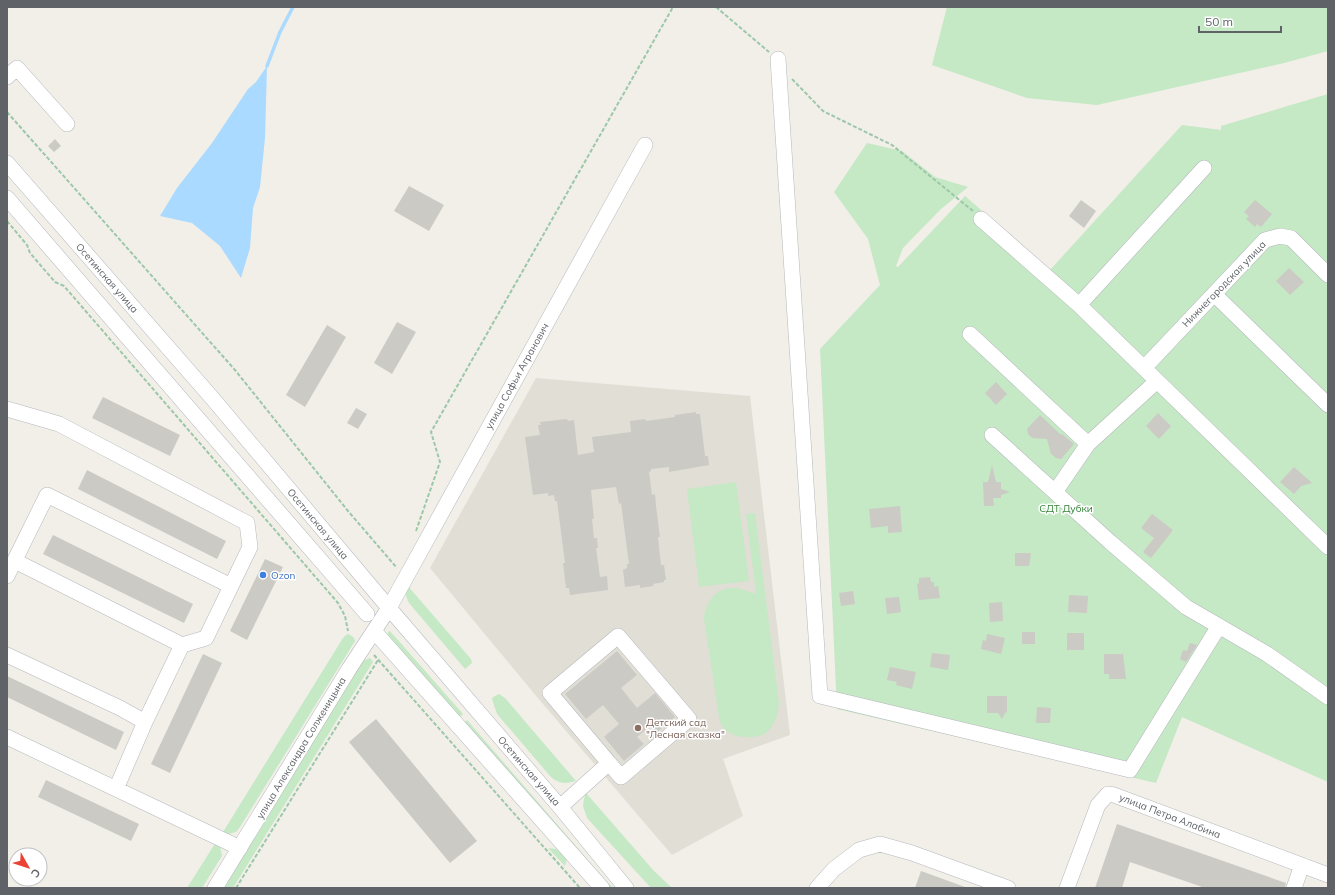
<svg xmlns="http://www.w3.org/2000/svg" width="1335" height="895" viewBox="0 0 1335 895" font-family="Mulish,sans-serif">
  <style>
    .education { fill: #e1ded6 }
    .green { fill: #c5e8c5 }
    .water { fill: #aadaff }
    .lines { fill: none; stroke-linecap: round; stroke-linejoin: round }
    .stream { stroke: #aadaff; stroke-width: 3.5 }
    .building { fill: #cccac5 }
    .minor-casing { stroke: #b5b8bc; stroke-width: 16 }
    .path { stroke: #9cc7a9; stroke-width: 2; stroke-dasharray: 4 2; stroke-linecap: butt }
    .minor { stroke: #fff; stroke-width: 15 }
    .shop-dot { fill: #3f7fe0; stroke: #fff; stroke-width: 1.5 }
    .education-dot { fill: #8d6e63; stroke: #fff; stroke-width: 1.5 }
    .labels { text-anchor: middle; dominant-baseline: central; stroke-width: 3; stroke-linejoin: round; paint-order: stroke }
    .street-label { font-size: 10px; fill: #5f6368; stroke: #fff }
    .park-label { font-size: 10px; fill: #348238; stroke: #fff }
    .shop-label { font-size: 10px; fill: #366cbe; stroke: #fff; text-anchor: start }
    .education-label { font-size: 10px; fill: #785e54; stroke: #fff; text-anchor: start }
  </style>
  <rect width="100%" height="100%" fill="#f1efe8"/>
  <path class="education" d="M 536,378 L 750,396 L 790,735 L 723,759 L 743,816 L 672,855 L 537,697 L 430,568 Z"/>
  <path class="green" d="M 947,7 L 1328,7 L 1328,51 L 1284,63 L 1097,105 L 1027,98 L 932,65 Z
    M 1328,94 L 1328,782 L 1182,717 L 1156,783 L 837,709 L 820,349 L 880,285 L 868,239 L 834,192 L 867,143 L 902,151 L 935,177 L 968,187 L 941,209 L 903,248 L 896,266 L 898,267 L 965,196 L 1050,270 L 1182,125 L 1221,130 L 1221,126 Z
    M 736,482 L 749,581 L 699,587 L 687,489 Z
    M 755,513 L 779,703 C 778,713 776,723 768,731 C 758,741 733,738 724,729 C 721,726 720,721 719,717 L 704,619 C 705,604 714,589 731,588 C 739,587 748,592 756,594 L 746,514 Z
    M 407,585 L 471,659 L 472,663 L 465,669 L 409,603 C 406,597 404,591 407,585 Z
    M 390,631 L 463,714 L 460,717 L 388,635 L 388,632 Z
    M 349,634 L 354,638 L 355,641 L 240,827 L 236,832 L 228,834 L 223,832 L 343,638 L 346,635 Z
    M 370,658 L 373,662 L 233,888 L 222,888 L 358,667 L 363,661 Z
    M 499,694 L 505,698 L 576,781 C 566,784 558,784 550,776 L 497,714 L 492,699 L 493,697 Z
    M 467,720 L 594,867 L 613,888 L 607,888 L 464,723 Z
    M 586,793 L 654,871 L 672,888 L 651,888 L 587,818 L 583,806 L 584,799 Z
    M 216,842 L 220,846 L 222,856 L 202,888 L 187,888 Z
    M 548,848 L 556,849 L 567,858 L 565,866 Z"/>
  <path class="water" d="M 267,66 L 265,138 L 260,187 L 253,208 L 250,248 L 241,278 L 220,246 L 192,223 L 160,216 L 177,188 L 212,143 L 248,89 L 256,82 Z"/>
  <g class="lines">
    <path class="stream" d="M 267,66 L 280,32 L 293,7"/>
  </g>
  <path class="building" d="M 55,139 L 61,146 L 54,152 L 48,146 Z
    M 409,186 L 444,205 L 429,231 L 394,211 Z
    M 1081,200 L 1096,211 L 1084,228 L 1069,216 Z
    M 1255,200 L 1272,214 L 1261,227 L 1257,224 L 1255,227 L 1246,219 L 1249,216 L 1244,212 Z
    M 1289,268 L 1304,282 L 1290,295 L 1276,281 Z
    M 397,322 L 416,332 L 392,374 L 374,363 Z
    M 327,325 L 346,337 L 305,407 L 286,395 Z
    M 996,382 L 1007,394 L 996,405 L 985,393 Z
    M 103,397 L 180,435 L 170,456 L 92,418 Z
    M 356,408 L 367,414 L 358,429 L 347,423 Z
    M 696,412 L 696,414 L 700,414 L 705,456 L 708,456 L 709,465 L 669,472 L 669,467 L 651,469 L 651,471 L 649,472 L 652,495 L 655,494 L 656,506 L 660,537 L 658,537 L 661,565 L 664,565 L 666,580 L 664,580 L 664,582 L 653,584 L 654,586 L 640,588 L 640,585 L 625,587 L 623,570 L 627,568 L 627,564 L 629,564 L 621,503 L 619,504 L 616,487 L 591,490 L 594,519 L 592,519 L 594,538 L 597,538 L 598,548 L 596,548 L 600,577 L 607,576 L 608,590 L 570,595 L 569,588 L 566,588 L 563,563 L 565,563 L 557,501 L 555,501 L 554,495 L 548,496 L 548,493 L 533,495 L 525,437 L 540,435 L 538,425 L 541,425 L 540,422 L 567,419 L 568,421 L 574,420 L 578,455 L 594,452 L 592,437 L 631,432 L 630,421 L 645,419 L 646,421 L 675,417 L 675,415 Z
    M 1158,413 L 1171,426 L 1159,439 L 1146,426 Z
    M 1040,415 L 1061,435 L 1062,434 L 1074,444 L 1061,459 L 1056,458 L 1051,454 L 1047,439 L 1032,438 L 1028,434 L 1027,429 Z
    M 992,465 L 996,482 L 1001,482 L 1001,489 L 1010,492 L 1001,495 L 1001,498 L 993,498 L 994,506 L 984,506 L 983,482 L 988,482 Z
    M 1294,467 L 1312,483 L 1301,486 L 1294,494 L 1280,482 Z
    M 87,470 L 226,541 L 217,559 L 78,489 Z
    M 900,506 L 902,532 L 888,533 L 888,526 L 871,528 L 869,509 Z
    M 1152,514 L 1173,530 L 1151,558 L 1143,552 L 1154,538 L 1141,528 Z
    M 53,535 L 193,604 L 184,623 L 43,554 Z
    M 1015,553 L 1031,553 L 1029,566 L 1015,566 Z
    M 265,559 L 283,567 L 247,640 L 230,631 Z
    M 930,577 L 931,582 L 934,582 L 934,587 L 938,586 L 940,598 L 919,600 L 917,584 L 919,583 L 919,578 Z
    M 853,591 L 855,604 L 841,606 L 839,593 Z
    M 1069,595 L 1088,596 L 1087,613 L 1068,612 Z
    M 899,597 L 901,612 L 887,614 L 885,598 Z
    M 1002,602 L 1003,621 L 990,622 L 989,603 Z
    M 1022,632 L 1035,632 L 1035,644 L 1022,644 Z
    M 1067,633 L 1084,633 L 1084,650 L 1067,650 Z
    M 987,634 L 1005,638 L 1001,654 L 981,649 L 983,640 L 986,641 Z
    M 1190,643 L 1197,645 L 1186,662 L 1180,659 L 1183,650 L 1187,651 Z
    M 617,651 L 637,675 L 621,688 L 637,708 L 655,693 L 675,717 L 656,733 L 650,726 L 637,737 L 644,744 L 624,761 L 604,737 L 619,724 L 603,705 L 586,719 L 565,694 Z
    M 932,653 L 950,655 L 948,670 L 930,667 Z
    M 203,654 L 222,663 L 170,773 L 151,764 Z
    M 1104,654 L 1123,654 L 1126,679 L 1109,679 L 1109,674 L 1104,674 Z
    M 890,667 L 916,672 L 912,689 L 896,685 L 897,682 L 887,680 Z
    M 7,676 L 124,732 L 116,750 L 7,697 Z
    M 987,696 L 1007,696 L 1007,712 L 1005,713 L 1002,719 L 998,713 L 987,713 Z
    M 1037,707 L 1051,708 L 1050,723 L 1036,723 Z
    M 376,719 L 477,841 L 450,863 L 349,742 Z
    M 46,780 L 139,824 L 131,841 L 38,797 Z
    M 1117,824 L 1286,883 L 1285,888 L 1205,888 L 1130,862 L 1122,888 L 1095,888 Z
    M 921,871 L 965,887 L 965,888 L 915,888 Z"/>
  <g class="lines">
    <defs>
      <path id="minor" d="M 778,59 L 820,696 L 1130,770 L 1219,626
        M 7,77 L 17,68 L 67,124
        M 7,163 L 213,399 L 389,608 L 560,807 L 626,888
        M 7,198 L 367,614
        M 981,219 L 1079,305 L 1328,547
        M 1214,294 L 1328,405
        M 1079,305 L 1204,168
        M 970,334 L 1088,444
        M 1144,368 L 1265,240 L 1280,236 L 1291,238 L 1328,275
        M 7,409 L 59,424 L 247,523 L 250,547 L 206,638 L 182,645 L 145,722 L 116,789
        M 992,435 L 1110,542 L 1186,607 L 1267,654 L 1328,697
        M 1055,492 L 1088,444 L 1157,381
        M 15,561 L 182,645
        M 7,576 L 47,495 L 231,586
        M 374,631 L 602,888
        M 7,655 L 120,708 L 145,722
        M 7,737 L 240,848
        M 560,807 L 609,763 L 550,693 L 618,636 L 689,719 L 621,777 L 609,763
        M 215,888 L 349,669 L 389,608 L 645,145
        M 817,888 L 834,869 L 859,850 L 880,844 L 912,853 L 1008,888
        M 1067,888 L 1098,805 L 1108,794 L 1114,795 L 1328,875
        M 1294,888 L 1302,865"/>
    </defs>
    <use href="#minor" class="minor-casing"/>
    <path class="path" d="M 716,7 L 769,52
      M 792,79 L 823,111 L 892,145 L 973,211
      M 7,112 L 235,370 L 348,511 L 397,568
      M 7,221 L 27,245 L 30,253 L 55,282 L 64,286 L 338,603 L 345,616 L 348,631
      M 416,531 L 440,462 L 431,432 L 673,7
      M 374,655 L 580,888
      M 236,888 L 378,660"/>
    <use href="#minor" class="minor"/>
  </g>
  <circle class="shop-dot" cx="263" cy="575" r="4"/>
  <circle class="education-dot" cx="638" cy="728" r="4"/>
  <g class="labels">
    <g class="street-label">
      <text transform="translate(107 278) rotate(49)">Осетинская улица</text>
      <text transform="translate(1224 284) rotate(-46)">Нижнегородская улица</text>
      <text transform="translate(517 376) rotate(-61)">улица Софьи Агранович</text>
      <text transform="translate(318 524) rotate(50)">Осетинская улица</text>
      <text transform="translate(301 748) rotate(-59)">улица Александра Солженицына</text>
      <text transform="translate(529 771) rotate(49)">Осетинская улица</text>
      <text transform="translate(1170 816) rotate(21)">улица Петра Алабина</text>
    </g>
    <g class="park-label">
      <text x="1066" y="508">СДТ Дубки</text>
    </g>
    <g class="shop-label">
      <text x="271" y="575">Ozon</text>
    </g>
    <g class="education-label">
      <text x="646" y="722">Детский сад<tspan x="646" dy="12">"Лесная сказка"</tspan></text>
    </g>
  </g>
  <rect width="1335" height="895" fill="none" stroke="#5f6368" stroke-width="16"/>
  <g transform="translate(28 867) rotate(129)"><circle r="19" fill="#ffffff" stroke="#bfc1c3"/>
  <path d="M0-3L7 15L0 10L-7 15Z" fill="#ea4335"/>
  <text y="-6" font-size="11" font-weight="bold" text-anchor="middle" fill="#5f6368">С</text>
  </g>
  <path d="M1199 26v6h82v-6" fill="none" stroke="#5f6368" stroke-width="2"/>
  <text x="1205" y="26" font-size="12" fill="#5f6368" stroke="#ffffff" stroke-width="3" paint-order="stroke">50 m</text>
</svg>
